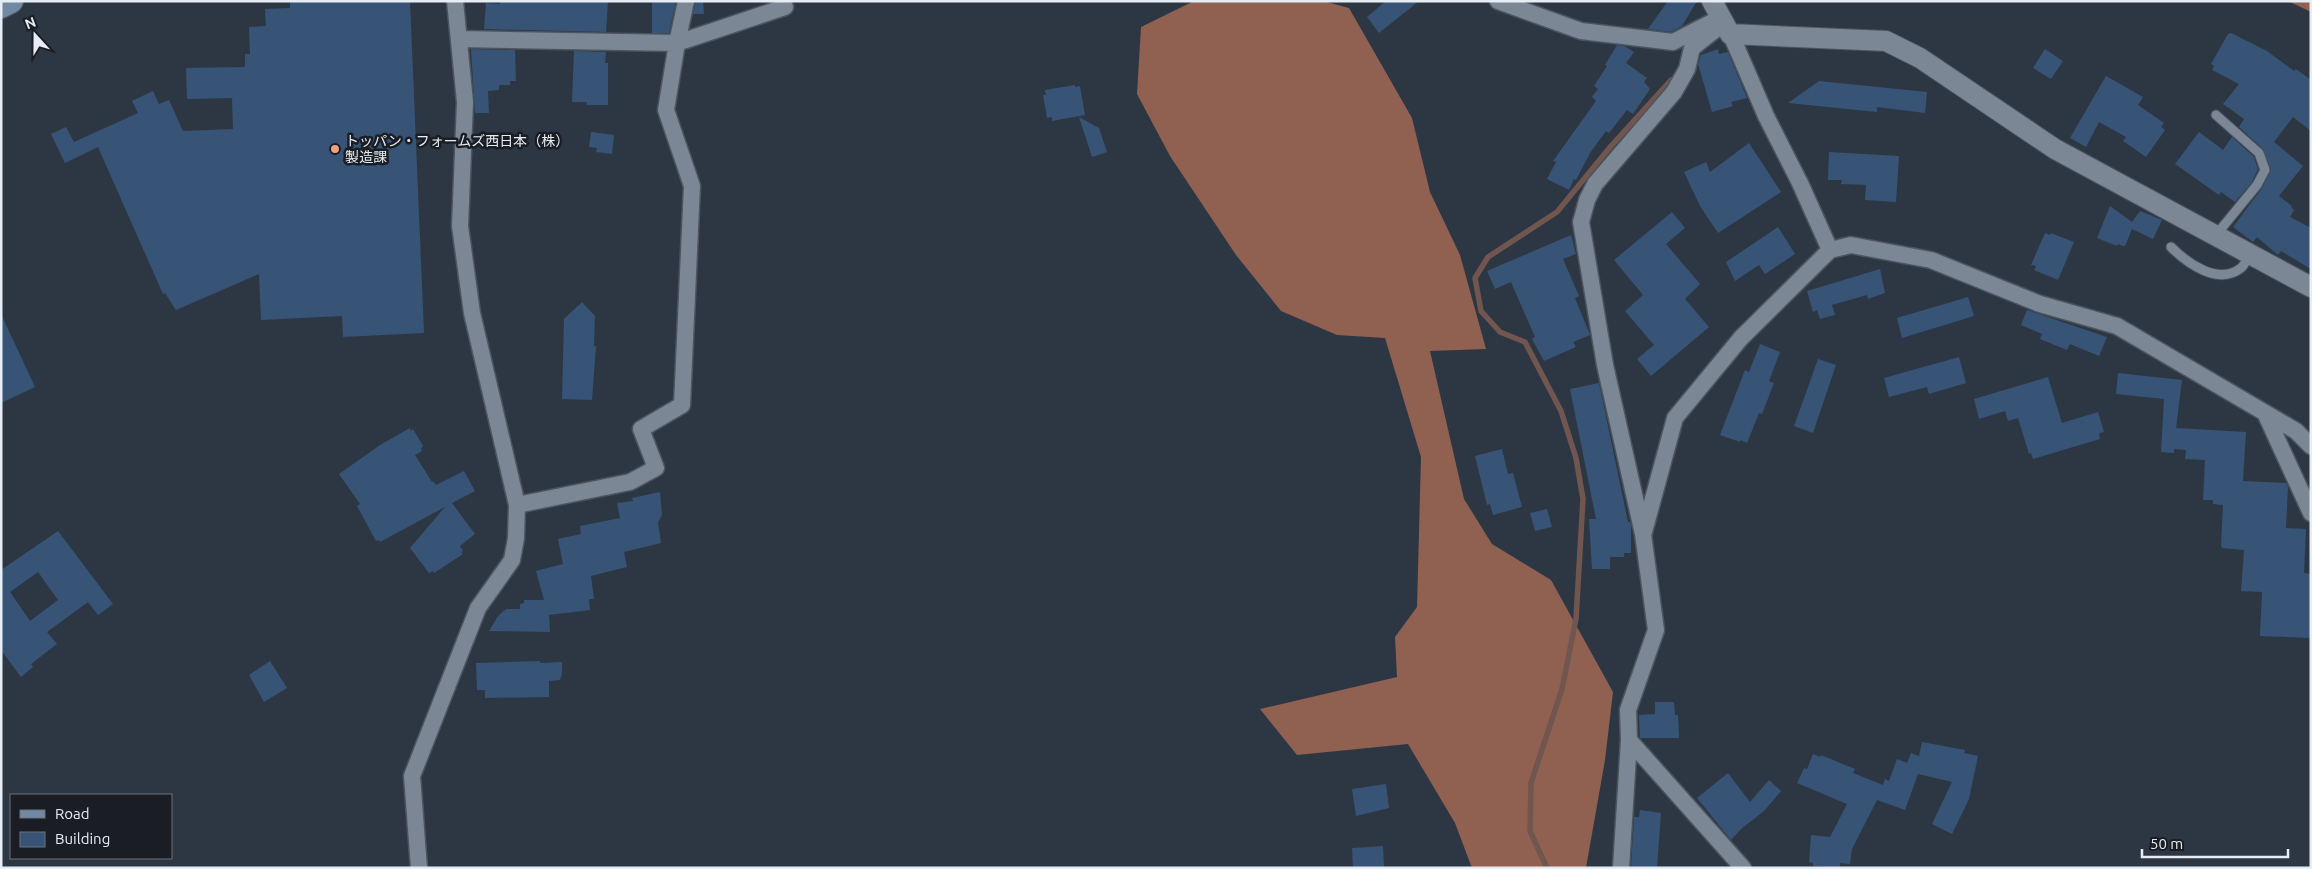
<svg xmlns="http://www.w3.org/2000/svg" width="2312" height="869" viewBox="0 0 2312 869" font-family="Ubuntu,'Noto Sans JP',sans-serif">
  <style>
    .forest { fill: #906051 }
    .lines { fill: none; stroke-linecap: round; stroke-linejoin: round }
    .stream { stroke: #715650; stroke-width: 5.5 }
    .building { fill: #375476; fill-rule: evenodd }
    .service-casing { stroke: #4c545e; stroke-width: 11 }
    .minor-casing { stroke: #4c545e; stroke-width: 19 }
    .tertiary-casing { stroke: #4c545e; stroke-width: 22 }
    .secondary-casing { stroke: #4c545e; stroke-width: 26 }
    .service { stroke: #7b8795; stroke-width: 9 }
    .minor { stroke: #7b8795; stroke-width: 16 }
    .tertiary { stroke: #7b8795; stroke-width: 20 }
    .secondary { stroke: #7289a4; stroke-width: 24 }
    .poi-dot { fill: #f39f85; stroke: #1a1e24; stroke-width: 2 }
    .labels { text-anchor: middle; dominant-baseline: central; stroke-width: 5; stroke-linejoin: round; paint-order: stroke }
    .poi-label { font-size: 14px; fill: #e7edf5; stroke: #1a1e24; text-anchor: start }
  </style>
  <rect width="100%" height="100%" fill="#2d3743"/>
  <path class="forest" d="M 1194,1 L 1323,1 L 1349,8 L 1412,118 L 1430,192 L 1460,255 L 1486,349 L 1430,351 L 1464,499 L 1492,544 L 1551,580 L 1613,692 L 1605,760 L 1586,868 L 1472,868 L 1455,823 L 1408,744 L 1297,755 L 1260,709 L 1397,677 L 1395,637 L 1417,607 L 1421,457 L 1385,338 L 1337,335 L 1281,311 L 1236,255 L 1170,156 L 1137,94 L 1141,27 Z
    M 2288,1 L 2311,1 L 2311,12 Z"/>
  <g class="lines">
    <path class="stream" d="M 1547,868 L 1530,831 L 1531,783 L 1562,689 L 1576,619 L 1583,499 L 1576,458 L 1561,411 L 1525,342 L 1500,332 L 1481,311 L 1475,278 L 1488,257 L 1557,212 L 1611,146 L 1671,80"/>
  </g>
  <path class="building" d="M 290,1 L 410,1 L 424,333 L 343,337 L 342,316 L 261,320 L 259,274 L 176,310 L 165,293 L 163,294 L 98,147 L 65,163 L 51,134 L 66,127 L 74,142 L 138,113 L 132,101 L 153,91 L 159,104 L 169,100 L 183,131 L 233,129 L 232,98 L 187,99 L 186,68 L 245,67 L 245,54 L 250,54 L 249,27 L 266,26 L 265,9 L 290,8 Z
    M 500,1 L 608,1 L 606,32 L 484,29 L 486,3 L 500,4 Z
    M 652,1 L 676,1 L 669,33 L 652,33 Z
    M 696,1 L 703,1 L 704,14 L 693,14 Z
    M 1386,1 L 1419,1 L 1379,33 L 1367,17 Z
    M 1668,1 L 1697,1 L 1682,26 L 1671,32 L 1648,29 Z
    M 2231,33 L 2267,51 L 2294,71 L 2296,69 L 2311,80 L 2311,131 L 2293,117 L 2274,142 L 2303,166 L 2279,196 L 2292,206 L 2291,207 L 2294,210 L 2290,217 L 2311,228 L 2311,269 L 2281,251 L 2278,255 L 2257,237 L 2253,242 L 2233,227 L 2262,188 L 2271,170 L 2263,149 L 2239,127 L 2244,119 L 2223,104 L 2239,84 L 2212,70 L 2214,66 L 2211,64 L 2228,34 Z
    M 1617,45 L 1624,46 L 1634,52 L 1626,63 L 1647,78 L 1644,82 L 1650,89 L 1633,114 L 1627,110 L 1609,133 L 1606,131 L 1590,153 L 1576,180 L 1574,179 L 1569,190 L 1547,179 L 1556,162 L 1553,161 L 1596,101 L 1592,97 L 1598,89 L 1594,86 L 1607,66 L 1605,65 Z
    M 471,49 L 515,50 L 516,81 L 510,81 L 510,85 L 499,85 L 499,90 L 488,91 L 489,113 L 475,113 Z
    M 1718,49 L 1719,54 L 1728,52 L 1747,98 L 1731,102 L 1733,106 L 1712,112 L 1698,64 L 1701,55 Z
    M 2045,49 L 2063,61 L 2051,79 L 2033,68 Z
    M 574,51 L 606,52 L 605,63 L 608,63 L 608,105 L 586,105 L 587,102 L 572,102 Z
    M 2106,76 L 2143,97 L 2138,105 L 2164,123 L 2161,127 L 2165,130 L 2146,157 L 2123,141 L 2126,137 L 2099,122 L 2086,147 L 2070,138 Z
    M 1819,81 L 1927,92 L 1925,113 L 1877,107 L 1877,112 L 1788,103 Z
    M 1075,85 L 1075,87 L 1080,86 L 1085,115 L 1052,121 L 1052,117 L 1047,118 L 1043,95 L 1046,95 L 1045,90 Z
    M 1079,117 L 1099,128 L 1107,152 L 1092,157 Z
    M 591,132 L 614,135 L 612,154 L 596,152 L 597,148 L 589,147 Z
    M 2199,132 L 2223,150 L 2232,137 L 2254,157 L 2258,169 L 2252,182 L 2235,202 L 2221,192 L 2219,195 L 2175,164 Z
    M 1749,143 L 1781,192 L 1718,233 L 1700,206 L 1684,172 L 1706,162 L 1710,172 Z
    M 1829,152 L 1899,156 L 1896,202 L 1865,200 L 1866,185 L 1841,184 L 1842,180 L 1828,180 Z
    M 2110,206 L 2132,222 L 2140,211 L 2162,220 L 2153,239 L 2132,229 L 2125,246 L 2123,246 L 2118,244 L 2117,246 L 2097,238 Z
    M 1672,212 L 1685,228 L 1666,244 L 1700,284 L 1685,299 L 1709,327 L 1651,376 L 1637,359 L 1654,345 L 1625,311 L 1643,295 L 1614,260 Z
    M 1778,227 L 1795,254 L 1765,274 L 1759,265 L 1735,281 L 1726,262 Z
    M 2045,233 L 2050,235 L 2051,233 L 2074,242 L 2058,280 L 2034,270 L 2036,266 L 2031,265 Z
    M 1571,235 L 1576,254 L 1563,259 L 1579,296 L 1575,298 L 1590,335 L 1573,342 L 1576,347 L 1544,361 L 1532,339 L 1535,337 L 1511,282 L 1495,289 L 1487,271 Z
    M 1880,269 L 1885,293 L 1868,299 L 1867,295 L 1832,305 L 1835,315 L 1820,319 L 1817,310 L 1813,312 L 1807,291 Z
    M 1968,297 L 1974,316 L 1902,338 L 1897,318 Z
    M 582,302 L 595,316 L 594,346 L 596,346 L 592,400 L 562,399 L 564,319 Z
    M 2027,310 L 2107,337 L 2099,356 L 2070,344 L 2067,350 L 2040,339 L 2042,334 L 2021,325 Z
    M 1,314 L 35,387 L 1,403 Z
    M 1760,344 L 1780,352 L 1769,381 L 1774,383 L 1762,414 L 1759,413 L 1747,443 L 1740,440 L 1740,442 L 1720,435 L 1745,370 L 1749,372 Z
    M 1959,357 L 1966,383 L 1929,394 L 1927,387 L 1889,397 L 1884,378 Z
    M 1818,359 L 1836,365 L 1813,433 L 1794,426 Z
    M 2118,373 L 2182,380 L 2176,428 L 2246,432 L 2243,481 L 2286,483 L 2288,487 L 2286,528 L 2306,529 L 2304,573 L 2311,574 L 2311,638 L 2260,636 L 2262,592 L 2241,591 L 2244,550 L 2222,548 L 2221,545 L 2223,505 L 2213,504 L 2213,500 L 2203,500 L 2205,460 L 2185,459 L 2186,450 L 2174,449 L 2174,453 L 2161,452 L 2164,399 L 2116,394 Z
    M 2048,377 L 2062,423 L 2098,412 L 2104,432 L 2099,433 L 2100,439 L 2033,459 L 2031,453 L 2029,454 L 2018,418 L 2008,421 L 2005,411 L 1979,419 L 1974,399 Z
    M 1599,383 L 1628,522 L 1630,522 L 1631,526 L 1631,553 L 1624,553 L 1624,557 L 1610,557 L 1610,569 L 1592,569 L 1589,519 L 1596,519 L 1570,389 Z
    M 410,428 L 411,431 L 413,429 L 423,446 L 421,449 L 422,451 L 415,455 L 432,482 L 433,481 L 436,485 L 464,471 L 475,491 L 452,503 L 475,534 L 460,546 L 463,551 L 461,552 L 463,554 L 434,573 L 433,571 L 429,573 L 410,548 L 445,507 L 380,542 L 379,540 L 376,541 L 357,506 L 360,504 L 339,474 L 380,445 Z
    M 1502,449 L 1508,474 L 1513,473 L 1522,507 L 1493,515 L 1490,504 L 1487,505 L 1475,456 Z
    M 660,492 L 662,515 L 658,522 L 661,543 L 624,552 L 627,567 L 591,576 L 594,599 L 589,599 L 590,610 L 549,615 L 550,632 L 489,631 L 498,616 L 506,609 L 520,609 L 520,604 L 524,603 L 524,600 L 544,600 L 536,571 L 563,564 L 558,539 L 581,534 L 580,526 L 620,518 L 617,503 L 633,501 L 632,498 Z
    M 1547,509 L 1552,527 L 1535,531 L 1530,513 Z
    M 58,531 L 113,604 L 98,615 L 88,602 L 47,632 L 57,644 L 31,664 L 33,667 L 21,677 L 1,650 L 1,570 ZM 38,572 L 58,600 L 30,621 L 10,592 Z
    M 270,661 L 287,688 L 264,702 L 249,675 Z
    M 540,661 L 540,663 L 562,662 L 562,674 L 560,680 L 549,681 L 549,697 L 485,698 L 485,690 L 477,690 L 476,663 Z
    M 1655,702 L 1674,702 L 1675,715 L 1678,715 L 1679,738 L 1640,738 L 1639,715 L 1655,714 Z
    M 1922,742 L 1965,750 L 1964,753 L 1978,756 L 1969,799 L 1952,834 L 1932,824 L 1952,782 L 1918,774 L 1905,810 L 1877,800 L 1852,849 L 1850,864 L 1840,863 L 1840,868 L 1813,866 L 1813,863 L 1809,862 L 1811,835 L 1830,837 L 1847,804 L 1797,783 L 1804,768 L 1807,769 L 1813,754 L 1820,757 L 1821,755 L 1855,769 L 1853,773 L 1883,785 L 1885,779 L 1889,781 L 1897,759 L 1907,763 L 1911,753 L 1919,756 Z
    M 1728,773 L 1750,802 L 1769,780 L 1781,791 L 1764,811 L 1741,829 L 1731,840 L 1697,798 Z
    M 1386,784 L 1389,808 L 1356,816 L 1352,789 Z
    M 1640,810 L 1661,813 L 1657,868 L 1631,868 L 1634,817 L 1639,817 Z
    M 1383,846 L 1384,868 L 1353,868 L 1352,848 Z"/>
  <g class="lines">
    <defs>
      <path id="service" d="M 2216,115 L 2259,153 L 2265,170 L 2257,185 L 2216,235
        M 2171,247 C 2187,263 2218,286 2241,268 C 2245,265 2247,258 2250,254"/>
      <path id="minor" d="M 1498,1 L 1581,31 L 1673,42 L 1716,20
        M 1729,30 L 1766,116 L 1800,183 L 1830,250
        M 460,39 L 677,43 L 666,110 L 692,186 L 682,405 L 641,429 L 656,468 L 630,482 L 517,505
        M 677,43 L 785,7
        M 677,43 L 686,1
        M 2265,413 L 2311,513
        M 1644,532 L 1675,418 L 1741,338 L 1830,250 L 1851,245 L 1931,260 L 2040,304 L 2117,326 L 2296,431 L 2311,446
        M 1629,740 L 1743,868
        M 419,868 L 412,776 L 478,608 L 512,560 L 516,538 L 517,505 L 472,313 L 460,226 L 465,102 L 455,1
        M 1621,868 L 1629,740 L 1628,710 L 1656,630 L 1643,534 L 1605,365 L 1581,222 L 1587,200 L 1595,184 L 1674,92 L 1687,69 L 1692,48 L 1725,22"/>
      <path id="tertiary" d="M 1712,1 L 1730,34 L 1886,41 L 1920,58 L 2055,149 L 2311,287"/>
      <path id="secondary" d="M 1,6 L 11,1"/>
    </defs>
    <use href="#service" class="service-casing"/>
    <use href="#minor" class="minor-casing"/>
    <use href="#tertiary" class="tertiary-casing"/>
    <use href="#secondary" class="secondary-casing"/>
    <use href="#service" class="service"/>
    <use href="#minor" class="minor"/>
    <use href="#tertiary" class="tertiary"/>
    <use href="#secondary" class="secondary"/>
  </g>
  <circle class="poi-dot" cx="335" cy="149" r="5"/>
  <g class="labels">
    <g class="poi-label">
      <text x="345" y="141">トッパン・フォームズ西日本（株）<tspan x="345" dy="16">製造課</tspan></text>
    </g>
  </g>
  <rect width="2312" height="869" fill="none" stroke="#e7edf5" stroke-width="5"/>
  <rect x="10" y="794" width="162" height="65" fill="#1a1e24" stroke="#6c7178"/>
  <rect x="20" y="810" width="25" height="8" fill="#7289a4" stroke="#6c7178"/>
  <text x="55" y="819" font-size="15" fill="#e7edf5">Road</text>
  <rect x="20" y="832" width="25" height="15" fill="#375476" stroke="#6c7178"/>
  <text x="55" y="844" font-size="15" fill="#e7edf5">Building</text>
  <g transform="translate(35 35) rotate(339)" stroke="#1a1e24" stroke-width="4" paint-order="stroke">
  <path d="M0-4L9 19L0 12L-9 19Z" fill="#e7edf5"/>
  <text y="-8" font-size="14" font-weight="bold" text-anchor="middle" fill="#e7edf5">N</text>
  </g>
  <path d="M2142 849v8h146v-8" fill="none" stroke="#e7edf5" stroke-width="2.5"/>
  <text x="2150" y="849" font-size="15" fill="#e7edf5" stroke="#1a1e24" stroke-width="4" paint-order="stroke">50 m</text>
</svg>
